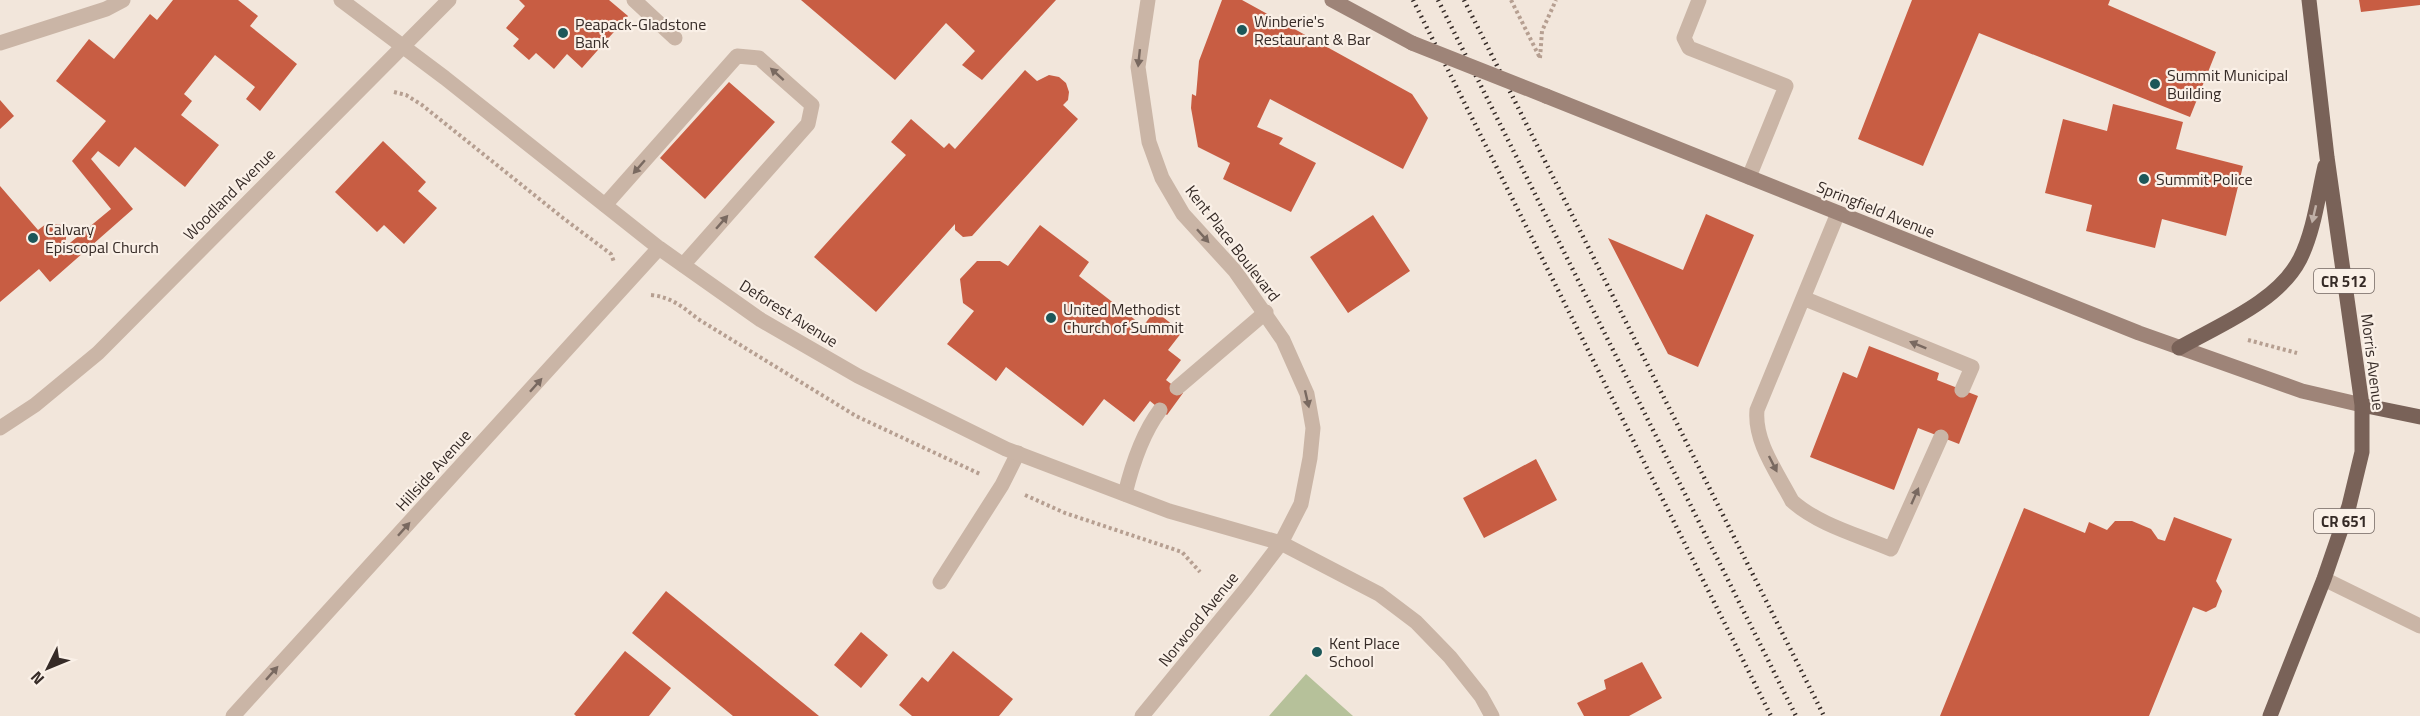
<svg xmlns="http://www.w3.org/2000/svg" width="2420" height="716" viewBox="0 0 2420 716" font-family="'Titillium Web',sans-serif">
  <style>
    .green { fill: #b6c19a }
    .building { fill: #c85d43 }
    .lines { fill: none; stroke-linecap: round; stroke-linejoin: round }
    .path { stroke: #b69f91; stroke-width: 4; stroke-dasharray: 3 3; stroke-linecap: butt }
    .lane { stroke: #cab5a6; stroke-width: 15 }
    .street { stroke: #cab5a6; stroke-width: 15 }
    .secondary { stroke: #9e8478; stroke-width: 15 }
    .primary { stroke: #796258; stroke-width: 15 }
    .rail { stroke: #362b27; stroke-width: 4.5; stroke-dasharray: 1.5 4.5; stroke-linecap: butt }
    .secondary-bridge { stroke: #9e8478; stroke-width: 15 }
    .oneway { fill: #796960 }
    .oneway2 { fill: #c0b0a7 }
    .poi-dot { fill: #1c5759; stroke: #faf0e7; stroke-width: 2 }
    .labels { text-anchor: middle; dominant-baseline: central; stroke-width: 4.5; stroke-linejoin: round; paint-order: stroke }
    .shield { fill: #faf0e7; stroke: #716661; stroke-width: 1.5 }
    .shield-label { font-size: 15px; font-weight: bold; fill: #362b27 }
    .poi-label { font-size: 16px; fill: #362b27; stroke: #faf0e7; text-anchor: start }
    .street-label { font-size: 16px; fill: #362b27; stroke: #faf0e7 }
  </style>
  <rect width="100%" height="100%" fill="#f2e6db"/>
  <path class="green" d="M 1306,674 L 1353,716 L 1269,716 Z"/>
  <path class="building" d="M 173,0 L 238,0 L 258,16 L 250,26 L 297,64 L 260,111 L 246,99 L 255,87 L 215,55 L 184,94 L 192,101 L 181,115 L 219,145 L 185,187 L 135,147 L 119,167 L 98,151 L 91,159 L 133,209 L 50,282 L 39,269 L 0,302 L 0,186 L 38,230 L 46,224 L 64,225 L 67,228 L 65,247 L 111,209 L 72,161 L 106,121 L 56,81 L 89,39 L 114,59 L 150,14 L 157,20 Z
    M 519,0 L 609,0 L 628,16 L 582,68 L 567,54 L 554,69 L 536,53 L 529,60 L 513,46 L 519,39 L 506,28 L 525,6 Z
    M 801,0 L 1056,0 L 982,80 L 962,65 L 975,51 L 946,23 L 895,80 Z
    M 1222,0 L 1242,0 L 1412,94 L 1428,118 L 1403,169 L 1270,99 L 1257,127 L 1283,138 L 1279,144 L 1316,163 L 1291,212 L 1223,179 L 1230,163 L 1198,147 L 1191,108 L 1192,94 L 1196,96 L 1199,61 Z
    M 1912,0 L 2110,0 L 2108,5 L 2216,52 L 2190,117 L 1979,33 L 1923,166 L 1858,139 Z
    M 2359,0 L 2420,0 L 2420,5 L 2361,12 Z
    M 1025,70 L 1037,81 L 1049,75 L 1059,77 L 1066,83 L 1069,92 L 1068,100 L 1063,105 L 1078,119 L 972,236 L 963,237 L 955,230 L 955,224 L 876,312 L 814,257 L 906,155 L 891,142 L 911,119 L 944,148 L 949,143 L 955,149 Z
    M 729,82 L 775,122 L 705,199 L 660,158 Z
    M 0,100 L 14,116 L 0,129 Z
    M 2113,104 L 2183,122 L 2176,149 L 2243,166 L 2226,236 L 2162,219 L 2155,248 L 2086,231 L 2092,205 L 2045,193 L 2063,119 L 2107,131 Z
    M 383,141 L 426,182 L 418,191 L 437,208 L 404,244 L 384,225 L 377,232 L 335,192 Z
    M 1706,214 L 1754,235 L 1698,367 L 1668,354 L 1608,238 L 1683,270 Z
    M 1373,215 L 1410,271 L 1348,313 L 1310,257 Z
    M 1040,225 L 1089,262 L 1079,276 L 1143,326 L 1155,311 L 1182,332 L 1168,350 L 1181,360 L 1166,380 L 1183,393 L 1167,415 L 1150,401 L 1134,422 L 1104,399 L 1083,426 L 1006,367 L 996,381 L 947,344 L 974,311 L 963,303 L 960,279 L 977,261 L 1000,261 L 1008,266 Z
    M 1869,346 L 1939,373 L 1937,380 L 1978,396 L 1959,444 L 1918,428 L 1894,490 L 1810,457 L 1843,372 L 1857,378 Z
    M 1536,459 L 1557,500 L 1484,538 L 1463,498 Z
    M 2024,508 L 2085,533 L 2089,522 L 2107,530 L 2115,521 L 2132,521 L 2151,529 L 2158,539 L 2165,541 L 2174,517 L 2232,539 L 2216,581 L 2222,591 L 2216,607 L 2206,612 L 2193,607 L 2149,716 L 1940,716 Z
    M 666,591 L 819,716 L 733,716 L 632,633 Z
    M 861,632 L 888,655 L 861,688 L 834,665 Z
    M 625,651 L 671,688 L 649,716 L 576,716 L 574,714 Z
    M 953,651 L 1013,699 L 999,716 L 912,716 L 899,705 L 922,677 L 928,682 Z
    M 1642,662 L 1662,698 L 1629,716 L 1584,716 L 1577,703 L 1606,689 L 1604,680 Z"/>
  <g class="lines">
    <path class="path" d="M 1511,0 L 1540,58
      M 1540,58 L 1542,31 L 1556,0
      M 394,92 L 406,95 L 422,105 L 563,218 L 611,254 L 614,262
      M 651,295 C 671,297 683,307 698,319 L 856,416 L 980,474
      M 2248,340 L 2297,353
      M 1025,495 L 1065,513 L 1182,552 L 1200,572"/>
    <path class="lane" d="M 634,0 L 675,38
      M 1699,0 L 1684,38 L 1689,48 L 1786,86 L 1749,177
      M 605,205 L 737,56 L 759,58 L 812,105 L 808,124 L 683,265
      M 1838,213 L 1757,410 C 1754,442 1777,472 1792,501 C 1819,525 1858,535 1891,549 L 1941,437
      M 1803,298 L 1972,367 L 1962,390
      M 1177,388 L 1266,312
      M 1125,494 C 1132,465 1142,434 1160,410
      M 2324,579 L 2420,626
      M 940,582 L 1002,485 L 1018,453"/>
    <path class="street" d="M 341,0 L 445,78 L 659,248 L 761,320 L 858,376 L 1006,449 L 1169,511 L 1281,543 L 1379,594 L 1416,622 L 1450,657 L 1481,696 L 1492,716
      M 0,43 L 106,9 L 123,0
      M 0,428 L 35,405 L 98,353 L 449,0
      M 233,716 L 659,248
      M 1142,716 L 1246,589 L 1281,543 L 1301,504 L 1310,458 L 1313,428 L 1307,394 L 1283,340 L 1235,271 L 1183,214 L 1162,178 L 1149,142 L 1138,67 L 1148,0"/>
    <path class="secondary" d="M 1332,0 L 1412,43
      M 1546,96 L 2139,333 L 2302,391 L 2362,405"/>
    <path class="primary" d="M 2179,348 C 2219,325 2278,302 2300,259 C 2314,231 2318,196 2325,166
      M 2362,405 L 2420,417
      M 2270,716 L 2324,579 L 2349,506 L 2362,452 L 2362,405 L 2327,157 L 2309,0"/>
    <path class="rail" d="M 1413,0 L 1771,716
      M 1438,0 L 1796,716
      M 1464,0 L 1824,716"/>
    <path class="secondary-bridge" d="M 1412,43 L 1546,96"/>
  </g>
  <defs><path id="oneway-solid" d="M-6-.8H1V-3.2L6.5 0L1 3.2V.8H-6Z" transform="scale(1.5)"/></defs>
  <g class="oneway">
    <use href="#oneway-solid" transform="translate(1139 58) rotate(96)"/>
    <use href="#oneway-solid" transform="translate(777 74) rotate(-138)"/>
    <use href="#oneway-solid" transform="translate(639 167) rotate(131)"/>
    <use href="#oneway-solid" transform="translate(722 222) rotate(-49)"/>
    <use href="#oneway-solid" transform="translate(1203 236) rotate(48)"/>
    <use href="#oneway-solid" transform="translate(1918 345) rotate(-158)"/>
    <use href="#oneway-solid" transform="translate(536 385) rotate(-48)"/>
    <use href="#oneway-solid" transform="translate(1307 399) rotate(77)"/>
    <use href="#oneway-solid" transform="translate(1773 464) rotate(63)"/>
    <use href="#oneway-solid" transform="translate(1915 496) rotate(-66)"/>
    <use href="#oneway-solid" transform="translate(404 529) rotate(-48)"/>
    <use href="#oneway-solid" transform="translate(272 673) rotate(-48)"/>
  </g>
  <use class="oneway2" href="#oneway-solid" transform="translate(2314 214) rotate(103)"/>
  <g class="poi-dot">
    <circle cx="1242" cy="30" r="6"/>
    <circle cx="563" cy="33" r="6"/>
    <circle cx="2155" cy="84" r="6"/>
    <circle cx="2144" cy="179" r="6"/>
    <circle cx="33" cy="238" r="6"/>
    <circle cx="1051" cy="318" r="6"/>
    <circle cx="1317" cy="652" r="6"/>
  </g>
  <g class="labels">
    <g class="shield">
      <rect x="2314" y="269" width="60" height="24" rx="4.5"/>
      <rect x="2314" y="509" width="60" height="24" rx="4.5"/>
    </g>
    <g class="shield-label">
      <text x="2344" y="281">CR 512</text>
      <text x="2344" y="521">CR 651</text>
    </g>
    <g class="poi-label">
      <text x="1254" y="21">Winberie's<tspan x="1254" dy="18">Restaurant &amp; Bar</tspan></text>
      <text x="575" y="24">Peapack-Gladstone<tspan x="575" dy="18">Bank</tspan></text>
      <text x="2167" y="75">Summit Municipal<tspan x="2167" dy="18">Building</tspan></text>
      <text x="2156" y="179">Summit Police</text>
      <text x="45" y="229">Calvary<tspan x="45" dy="18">Episcopal Church</tspan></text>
      <text x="1063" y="309">United Methodist<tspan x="1063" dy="18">Church of Summit</tspan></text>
      <text x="1329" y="643">Kent Place<tspan x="1329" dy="18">School</tspan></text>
    </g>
    <g class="street-label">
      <text transform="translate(229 194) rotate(-45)">Woodland Avenue</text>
      <text transform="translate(1876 209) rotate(22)">Springfield Avenue</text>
      <text transform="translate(1233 243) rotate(52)">Kent Place Boulevard</text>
      <text transform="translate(789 313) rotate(32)">Deforest Avenue</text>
      <text transform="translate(2373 362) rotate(83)">Morris Avenue</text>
      <text transform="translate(433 470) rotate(-48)">Hillside Avenue</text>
      <text transform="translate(1198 619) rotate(-51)">Norwood Avenue</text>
    </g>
  </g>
  <g transform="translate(48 668) rotate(227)" stroke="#faf0e7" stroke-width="4.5" paint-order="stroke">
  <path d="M0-4.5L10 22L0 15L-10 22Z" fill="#362b27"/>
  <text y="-9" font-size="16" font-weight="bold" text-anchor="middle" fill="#362b27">N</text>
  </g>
</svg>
